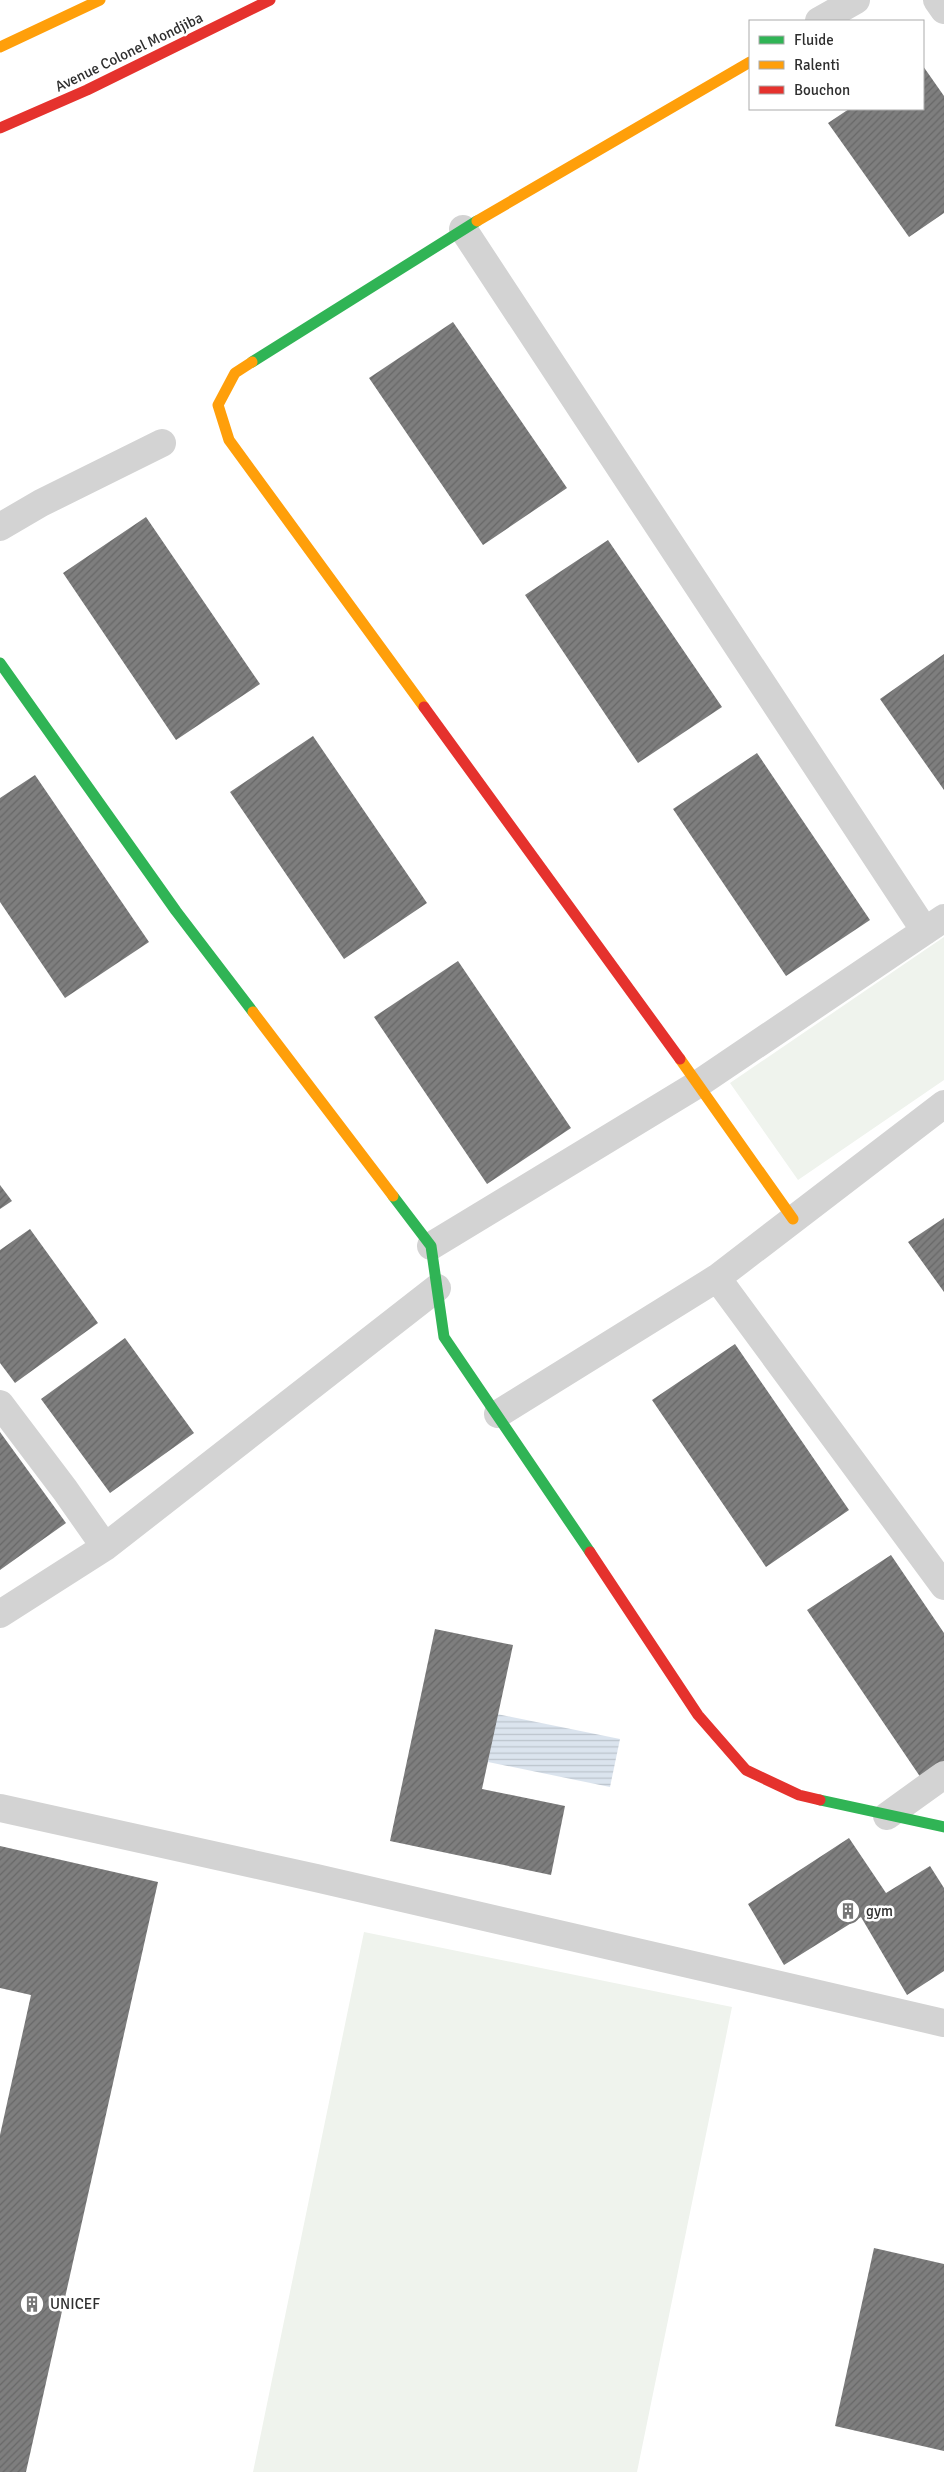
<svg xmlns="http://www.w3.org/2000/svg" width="944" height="2472" viewBox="0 0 944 2472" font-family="Signika,sans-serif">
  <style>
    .green { fill: #eff3ed }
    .water { fill: url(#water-rules) }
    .building { fill: url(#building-hatch) }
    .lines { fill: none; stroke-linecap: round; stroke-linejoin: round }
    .street { stroke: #d3d3d3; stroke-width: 28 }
    .fast { stroke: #30b455; stroke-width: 11 }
    .slow { stroke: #ff9f0a; stroke-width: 11 }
    .jam { stroke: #e5322d; stroke-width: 11 }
    .labels { text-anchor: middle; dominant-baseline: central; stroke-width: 5; stroke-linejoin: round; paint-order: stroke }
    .street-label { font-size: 15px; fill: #2e2e2e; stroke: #fff }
    .poi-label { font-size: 15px; fill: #2e2e2e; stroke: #fff; text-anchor: start }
  </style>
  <defs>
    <pattern id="water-rules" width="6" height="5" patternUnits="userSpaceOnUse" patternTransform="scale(1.25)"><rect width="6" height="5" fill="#dbe4ee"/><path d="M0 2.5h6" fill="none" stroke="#bcc4cc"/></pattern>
    <pattern id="building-hatch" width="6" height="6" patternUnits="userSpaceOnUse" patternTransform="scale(1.25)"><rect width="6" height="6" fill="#7e7e7e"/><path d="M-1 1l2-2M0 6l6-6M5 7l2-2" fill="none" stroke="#686868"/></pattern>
  </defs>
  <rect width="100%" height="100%" fill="#fff"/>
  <path class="green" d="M 944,937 L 944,1080 L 798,1180 L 730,1083 Z
    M 364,1932 L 732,2007 L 637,2472 L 253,2472 Z"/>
  <path class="water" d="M 497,1714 L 620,1739 L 610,1787 L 488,1762 Z"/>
  <path class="building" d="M 923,66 L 944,96 L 944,213 L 909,237 L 828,123 L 849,109 L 923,109 Z
    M 453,322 L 567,488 L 483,545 L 369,378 Z
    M 146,517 L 260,684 L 176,740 L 63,573 Z
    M 608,540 L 722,707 L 638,763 L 525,595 Z
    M 944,654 L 944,790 L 880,699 Z
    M 313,736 L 427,903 L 344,959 L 230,792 Z
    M 757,753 L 870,920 L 786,976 L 673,809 Z
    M 35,775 L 149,942 L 65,998 L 0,902 L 0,798 Z
    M 458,961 L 571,1128 L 487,1184 L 374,1017 Z
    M 0,1185 L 12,1201 L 0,1209 Z
    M 944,1218 L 944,1292 L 908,1242 Z
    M 30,1229 L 98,1323 L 15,1383 L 0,1363 L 0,1250 Z
    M 125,1338 L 194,1433 L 110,1493 L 41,1399 Z
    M 735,1344 L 849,1510 L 766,1567 L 652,1400 Z
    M 0,1432 L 66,1523 L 0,1570 Z
    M 891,1555 L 944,1633 L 944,1762 L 921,1778 L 807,1610 Z
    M 435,1629 L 513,1645 L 482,1789 L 565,1806 L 551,1875 L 390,1841 Z
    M 849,1838 L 886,1893 L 930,1866 L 944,1888 L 944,1971 L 907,1995 L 861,1917 L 784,1965 L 748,1904 Z
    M 0,1846 L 158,1882 L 26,2472 L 0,2472 L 0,2135 L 31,1995 L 0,1988 Z
    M 874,2248 L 944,2264 L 944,2451 L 835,2426 Z"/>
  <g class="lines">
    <path class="street" d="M 937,0 L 944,10
      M 819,21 L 856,0
      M 463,229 L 925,931
      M 0,527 L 41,503 L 162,443
      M 431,1246 L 698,1084 L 944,918
      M 717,1278 L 944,1586
      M 0,1404 L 65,1490 L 105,1547
      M 498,1414 L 717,1278 L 944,1104
      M 0,1614 L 105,1547 L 437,1288
      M 0,1808 L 316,1878 L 944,2023
      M 887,1816 L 944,1775"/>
    <path class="fast" d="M 252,362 L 477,221
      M 0,663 L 176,911 L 253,1012
      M 393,1196 L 431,1246 L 444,1337 L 590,1552
      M 820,1800 L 944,1827"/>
    <path class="slow" d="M 0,47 L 100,0
      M 477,221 L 750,62
      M 252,362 L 235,373 L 218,405 L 229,440 L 424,707
      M 253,1012 L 393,1196
      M 680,1059 L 793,1219"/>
    <path class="jam" d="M 0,128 L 87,90 L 270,0
      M 424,707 L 680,1059
      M 590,1552 L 698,1715 L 746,1770 L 799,1795 L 820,1800"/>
  </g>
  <defs>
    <symbol id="building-ring" viewBox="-11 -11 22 22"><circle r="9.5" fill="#fff" stroke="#777" stroke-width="1.5"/><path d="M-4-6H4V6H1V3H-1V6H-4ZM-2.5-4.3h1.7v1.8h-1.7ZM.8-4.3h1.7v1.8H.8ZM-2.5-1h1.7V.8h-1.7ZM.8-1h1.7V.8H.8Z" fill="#777"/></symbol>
  </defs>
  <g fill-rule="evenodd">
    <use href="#building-ring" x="834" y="1897" width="28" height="28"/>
    <use href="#building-ring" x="18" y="2290" width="28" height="28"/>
  </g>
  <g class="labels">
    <g class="street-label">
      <text transform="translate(129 52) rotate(-26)">Avenue Colonel Mondjiba</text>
    </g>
    <g class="poi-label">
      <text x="866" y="1911">gym</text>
      <text x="50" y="2304">UNICEF</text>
    </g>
  </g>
  <rect x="749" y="20" width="175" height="90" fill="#ffffff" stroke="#ababab"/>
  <rect x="759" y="36" width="25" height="8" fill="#30b455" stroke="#ababab"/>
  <text x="794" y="45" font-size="15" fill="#2e2e2e">Fluide</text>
  <rect x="759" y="61" width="25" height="8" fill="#ff9f0a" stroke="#ababab"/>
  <text x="794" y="70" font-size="15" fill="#2e2e2e">Ralenti</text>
  <rect x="759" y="86" width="25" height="8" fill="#e5322d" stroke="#ababab"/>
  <text x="794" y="95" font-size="15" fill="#2e2e2e">Bouchon</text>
</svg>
